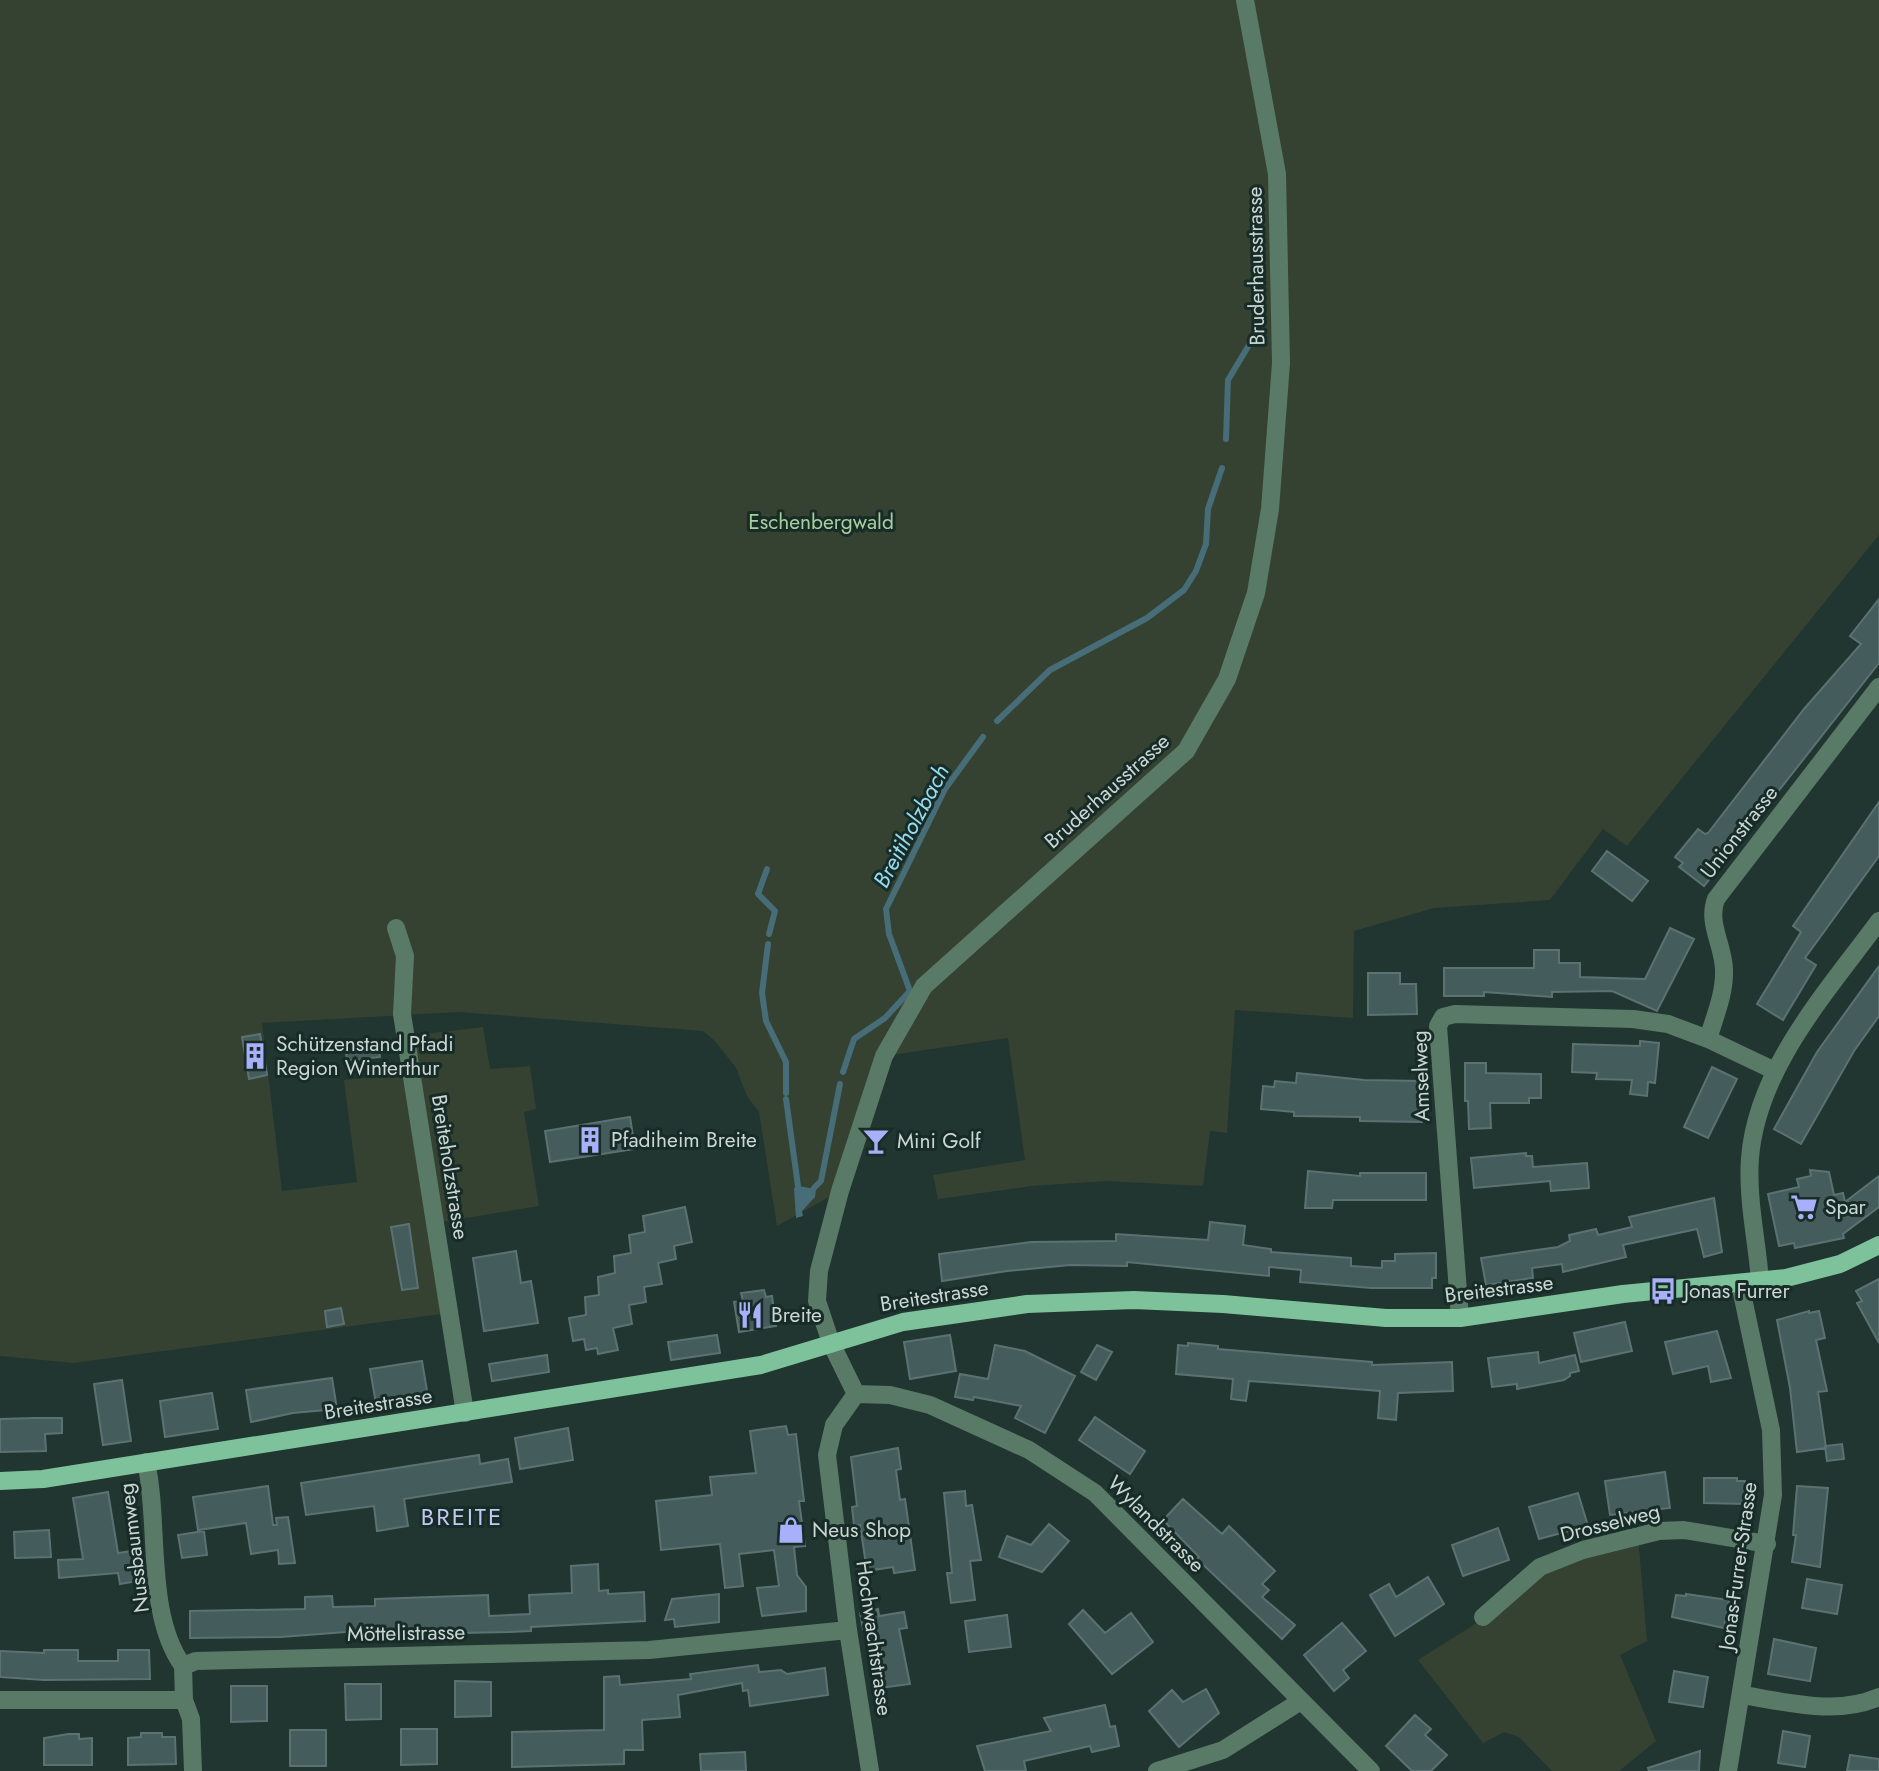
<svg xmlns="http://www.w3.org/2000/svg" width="1879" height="1771" viewBox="0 0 1879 1771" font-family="Jost,sans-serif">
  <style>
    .green { fill: #354231 }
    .water { fill: #476d79 }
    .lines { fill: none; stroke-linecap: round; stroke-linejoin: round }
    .stream { stroke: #476d79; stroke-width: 6 }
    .building { fill: #455c5d; stroke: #5a7272; stroke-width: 2 }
    .minor { stroke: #597a66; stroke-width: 18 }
    .major { stroke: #7dc29b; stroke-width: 18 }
    .labels { text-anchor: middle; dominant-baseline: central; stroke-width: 6; stroke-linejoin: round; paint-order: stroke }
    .street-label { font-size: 21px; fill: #cbd7d4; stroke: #172b27 }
    .park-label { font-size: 21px; fill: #a9ce9e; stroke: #172b27 }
    .poi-label { font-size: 21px; fill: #cbd7d4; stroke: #172b27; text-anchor: start }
    .water-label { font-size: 23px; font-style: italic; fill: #95dcf2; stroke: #172b27 }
    .quarter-label { font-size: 24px; letter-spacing: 2px; fill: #c2c9f3; stroke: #172b27 }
  </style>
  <rect width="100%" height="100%" fill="#213531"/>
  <path class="green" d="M 0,0 L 1879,0 L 1879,535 L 1627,846 L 1603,829 L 1550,900 L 1434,908 L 1354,931 L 1353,1018 L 1235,1010 L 1227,1133 L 1210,1131 L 1203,1186 L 1106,1181 L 1032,1186 L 938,1199 L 933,1175 L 1025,1160 L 1008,1038 L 884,1056 L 840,1191 L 777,1226 L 759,1112 L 747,1096 L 736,1068 L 715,1041 L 703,1031 L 459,1012 L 262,1023 L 282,1191 L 357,1182 L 344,1080 L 412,1072 L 407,1036 L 483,1027 L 490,1069 L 530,1066 L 536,1109 L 524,1112 L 539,1206 L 436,1223 L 449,1313 L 73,1363 L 0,1356 Z
    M 1638,1536 L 1647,1641 L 1620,1655 L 1656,1741 L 1619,1771 L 1552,1771 L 1519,1737 L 1504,1732 L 1483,1743 L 1418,1660 L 1483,1619 L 1540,1567 Z"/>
  <path class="water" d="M 798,1186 L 816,1189 L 815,1197 L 802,1211 L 803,1216 L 796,1218 L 794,1188 Z"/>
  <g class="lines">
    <path class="stream" d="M 1226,439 L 1228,380 L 1264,320
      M 997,721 L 1050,670 L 1147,618 L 1184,590 L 1196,571 L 1206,544 L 1208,509 L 1222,468
      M 767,869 L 758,894 L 775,911 L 769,934
      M 768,944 L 762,993 L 766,1021 L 786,1062 L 786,1093
      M 843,1072 L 854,1039 L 885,1018 L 910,991 L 889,934 L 886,909 L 945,789 L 983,737
      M 786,1099 L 798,1186
      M 814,1188 L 821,1181 L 840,1084"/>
  </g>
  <path class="building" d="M 1879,599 L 1879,663 L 1704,886 L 1679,867 L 1683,863 L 1675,857 L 1698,829 L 1705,834 L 1708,833 L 1804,709 L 1861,644 L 1850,636 Z
    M 1879,802 L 1879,856 L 1805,958 L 1816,965 L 1783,1020 L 1757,1004 L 1801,932 L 1793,926 Z
    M 1607,851 L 1648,881 L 1632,901 L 1592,871 Z
    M 1670,928 L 1694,939 L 1657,1011 L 1612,991 L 1552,992 L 1552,997 L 1484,992 L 1484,996 L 1444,996 L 1444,968 L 1534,968 L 1534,950 L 1559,950 L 1559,963 L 1580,963 L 1580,977 L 1645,979 Z
    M 1879,966 L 1879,1016 L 1854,1051 L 1801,1144 L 1774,1129 L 1817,1052 Z
    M 1368,973 L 1400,973 L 1400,984 L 1416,984 L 1417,1014 L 1368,1015 Z
    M 260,1034 L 267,1075 L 249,1079 L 242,1037 Z
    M 378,1040 L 380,1057 L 347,1061 L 345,1044 Z
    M 1640,1041 L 1659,1043 L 1655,1083 L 1648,1082 L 1647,1096 L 1630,1094 L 1632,1080 L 1596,1079 L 1597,1073 L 1572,1072 L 1573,1044 L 1640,1046 Z
    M 1465,1063 L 1486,1063 L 1486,1073 L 1541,1074 L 1541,1098 L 1529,1098 L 1529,1103 L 1490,1103 L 1491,1128 L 1469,1129 L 1468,1101 L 1465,1101 Z
    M 1712,1067 L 1737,1079 L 1708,1138 L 1684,1127 Z
    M 1297,1073 L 1364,1080 L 1422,1081 L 1422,1122 L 1360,1121 L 1360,1117 L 1294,1116 L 1294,1112 L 1261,1109 L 1263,1086 L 1274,1087 L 1275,1081 L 1296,1083 Z
    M 630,1117 L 635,1149 L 550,1162 L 545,1131 Z
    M 1526,1153 L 1526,1156 L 1532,1156 L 1533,1167 L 1587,1163 L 1589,1188 L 1551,1191 L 1550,1181 L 1474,1188 L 1471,1158 Z
    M 1810,1170 L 1829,1172 L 1834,1195 L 1843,1193 L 1845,1202 L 1879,1176 L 1879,1207 L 1843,1234 L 1844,1238 L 1795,1248 L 1794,1243 L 1779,1246 L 1768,1194 L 1799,1187 L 1797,1179 L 1811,1176 Z
    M 1308,1171 L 1360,1176 L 1360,1173 L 1426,1173 L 1426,1200 L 1333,1200 L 1332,1208 L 1305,1208 Z
    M 1714,1198 L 1722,1252 L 1704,1257 L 1697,1229 L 1623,1245 L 1626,1257 L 1563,1272 L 1562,1264 L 1532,1268 L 1533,1278 L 1486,1285 L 1481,1258 L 1558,1247 L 1570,1241 L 1569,1235 L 1596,1229 L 1598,1235 L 1632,1227 L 1629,1217 Z
    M 685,1207 L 692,1242 L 674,1246 L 676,1259 L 658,1263 L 662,1284 L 644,1287 L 646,1302 L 629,1305 L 632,1324 L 613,1328 L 618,1350 L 598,1354 L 597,1348 L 586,1350 L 584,1339 L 573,1341 L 569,1318 L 586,1315 L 585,1297 L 599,1295 L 598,1277 L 615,1273 L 614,1256 L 631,1253 L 629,1235 L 645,1232 L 643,1216 Z
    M 1210,1222 L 1245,1226 L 1243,1245 L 1271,1249 L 1271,1252 L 1351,1258 L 1351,1266 L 1382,1268 L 1382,1261 L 1395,1261 L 1395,1254 L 1436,1253 L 1436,1278 L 1432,1278 L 1432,1288 L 1371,1288 L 1300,1282 L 1301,1270 L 1269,1267 L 1269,1276 L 1127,1262 L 1127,1266 L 1070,1265 L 1007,1271 L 942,1281 L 939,1254 L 1031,1242 L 1116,1241 L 1116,1234 L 1208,1240 Z
    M 409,1224 L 418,1288 L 402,1290 L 391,1227 Z
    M 516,1251 L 521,1283 L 531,1281 L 538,1323 L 484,1331 L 473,1258 Z
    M 1879,1279 L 1879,1343 L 1857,1303 L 1862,1301 L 1856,1291 Z
    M 764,1290 L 766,1297 L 772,1296 L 776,1326 L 739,1332 L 734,1302 L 743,1301 L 741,1293 Z
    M 341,1308 L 344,1324 L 327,1327 L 325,1311 Z
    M 1809,1311 L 1809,1313 L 1819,1311 L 1825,1338 L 1816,1340 L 1827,1391 L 1818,1392 L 1826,1448 L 1797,1452 L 1790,1388 L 1777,1320 Z
    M 1625,1322 L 1632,1351 L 1581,1362 L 1574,1333 Z
    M 1717,1331 L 1731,1378 L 1711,1382 L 1708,1366 L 1673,1374 L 1665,1342 Z
    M 717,1335 L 720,1353 L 671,1360 L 668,1342 Z
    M 950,1335 L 956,1371 L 910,1379 L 904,1342 Z
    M 1188,1343 L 1218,1346 L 1218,1349 L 1372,1362 L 1372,1365 L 1452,1362 L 1453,1391 L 1398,1393 L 1396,1420 L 1378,1418 L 1380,1391 L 1249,1381 L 1246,1401 L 1231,1399 L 1233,1379 L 1176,1374 L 1178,1345 L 1188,1346 Z
    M 995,1345 L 1025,1351 L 1075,1376 L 1045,1433 L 1015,1418 L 1021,1406 L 974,1397 L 973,1400 L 955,1397 L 960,1374 L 988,1379 Z
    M 1097,1345 L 1112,1352 L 1096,1380 L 1081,1372 Z
    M 1538,1352 L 1539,1363 L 1575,1355 L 1579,1371 L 1570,1373 L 1570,1376 L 1564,1380 L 1517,1389 L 1517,1384 L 1492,1387 L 1488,1358 Z
    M 547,1355 L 549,1372 L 492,1381 L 489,1364 Z
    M 422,1361 L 428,1397 L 376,1404 L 370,1369 Z
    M 332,1378 L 337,1409 L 293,1413 L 251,1422 L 246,1390 Z
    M 122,1380 L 131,1441 L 103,1445 L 94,1384 Z
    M 212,1393 L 218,1429 L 165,1437 L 160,1401 Z
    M 1095,1417 L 1145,1451 L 1130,1474 L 1079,1440 Z
    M 34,1418 L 62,1418 L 62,1433 L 45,1434 L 46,1451 L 0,1452 L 0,1419 Z
    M 786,1426 L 788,1435 L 796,1434 L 804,1501 L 799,1501 L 805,1546 L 794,1547 L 797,1575 L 806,1587 L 806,1611 L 762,1616 L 757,1588 L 779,1586 L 774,1550 L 739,1554 L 743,1586 L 725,1588 L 720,1544 L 661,1550 L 656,1501 L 712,1495 L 710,1477 L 756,1473 L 750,1431 Z
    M 568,1428 L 573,1460 L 520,1469 L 515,1438 Z
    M 1842,1444 L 1844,1459 L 1827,1461 L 1825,1446 Z
    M 898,1448 L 901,1469 L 896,1470 L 900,1500 L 905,1499 L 915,1570 L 894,1573 L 893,1567 L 867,1571 L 860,1525 L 854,1525 L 852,1507 L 857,1506 L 851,1457 Z
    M 479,1455 L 480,1464 L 508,1459 L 512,1482 L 404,1499 L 408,1526 L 377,1531 L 374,1506 L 306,1515 L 301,1483 Z
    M 1665,1472 L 1670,1508 L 1610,1515 L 1605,1481 Z
    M 1704,1478 L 1737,1478 L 1737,1481 L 1745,1481 L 1745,1504 L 1704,1503 Z
    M 268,1486 L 273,1525 L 277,1525 L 276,1518 L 288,1517 L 295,1563 L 279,1564 L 278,1550 L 251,1554 L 246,1523 L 198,1530 L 193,1497 Z
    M 1797,1486 L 1828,1488 L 1820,1567 L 1792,1562 L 1796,1535 L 1793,1535 Z
    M 965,1491 L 966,1506 L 972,1505 L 981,1560 L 970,1561 L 975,1600 L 951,1603 L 947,1573 L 952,1573 L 944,1493 Z
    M 108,1492 L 118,1553 L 139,1550 L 143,1580 L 120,1584 L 118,1573 L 59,1578 L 58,1560 L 83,1559 L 73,1498 Z
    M 1578,1493 L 1588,1526 L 1539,1539 L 1529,1507 Z
    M 1183,1499 L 1222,1534 L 1229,1526 L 1275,1571 L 1262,1584 L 1269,1590 L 1262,1597 L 1295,1625 L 1282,1639 L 1197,1559 L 1199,1557 L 1163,1520 Z
    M 1049,1524 L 1069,1541 L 1042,1572 L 999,1557 L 1007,1536 L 1031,1545 Z
    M 1498,1528 L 1509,1560 L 1463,1576 L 1452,1545 Z
    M 49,1530 L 51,1557 L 15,1558 L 14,1532 Z
    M 204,1531 L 207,1555 L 182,1558 L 178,1535 Z
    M 598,1564 L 599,1591 L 608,1590 L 608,1594 L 644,1592 L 645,1621 L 531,1627 L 531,1631 L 509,1632 L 462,1633 L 462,1630 L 359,1636 L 359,1631 L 281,1637 L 190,1638 L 190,1611 L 305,1609 L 305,1597 L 332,1596 L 333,1607 L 375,1606 L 375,1599 L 488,1595 L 489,1616 L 530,1614 L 529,1595 L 572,1593 L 571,1566 Z
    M 1428,1577 L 1444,1604 L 1395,1636 L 1370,1595 L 1389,1584 L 1396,1597 Z
    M 1807,1579 L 1842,1585 L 1837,1614 L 1802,1608 Z
    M 719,1594 L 719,1622 L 675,1627 L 674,1619 L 665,1620 L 672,1599 Z
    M 1686,1594 L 1729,1600 L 1724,1628 L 1672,1617 L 1676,1595 L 1686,1596 Z
    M 878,1609 L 879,1616 L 904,1612 L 907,1628 L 899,1629 L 910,1684 L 881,1688 L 870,1628 L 863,1629 L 860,1613 Z
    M 1083,1610 L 1105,1633 L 1131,1613 L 1153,1642 L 1112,1674 L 1069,1624 Z
    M 1007,1615 L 1011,1647 L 969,1652 L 965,1621 Z
    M 1342,1623 L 1366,1651 L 1343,1670 L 1349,1678 L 1334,1691 L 1304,1655 Z
    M 1774,1639 L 1816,1648 L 1810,1681 L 1768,1674 Z
    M 44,1650 L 78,1650 L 78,1661 L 118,1661 L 118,1650 L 149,1650 L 150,1679 L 44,1680 L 0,1677 L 0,1651 L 44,1653 Z
    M 758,1665 L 759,1672 L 781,1670 L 787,1674 L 825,1668 L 828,1695 L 750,1706 L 748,1690 L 743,1691 L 742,1683 L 678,1695 L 680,1717 L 642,1720 L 643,1750 L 624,1750 L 624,1764 L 512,1767 L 512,1732 L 604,1730 L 604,1677 L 619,1676 L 620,1685 L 691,1679 L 690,1674 Z
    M 1674,1671 L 1708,1677 L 1703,1707 L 1669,1702 Z
    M 455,1681 L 491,1682 L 491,1716 L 455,1717 Z
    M 345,1684 L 381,1684 L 381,1719 L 346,1720 Z
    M 231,1686 L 267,1686 L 267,1721 L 231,1722 Z
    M 1206,1689 L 1219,1713 L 1179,1747 L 1149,1711 L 1172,1690 L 1183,1702 Z
    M 1105,1705 L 1110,1727 L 1115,1726 L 1119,1746 L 1092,1752 L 1090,1746 L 1024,1761 L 1026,1771 L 985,1771 L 977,1746 L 1051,1731 L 1044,1718 Z
    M 1415,1715 L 1431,1729 L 1425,1735 L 1447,1755 L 1431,1771 L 1412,1771 L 1386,1746 Z
    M 401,1729 L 437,1729 L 437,1764 L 401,1765 Z
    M 290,1730 L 326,1730 L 326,1766 L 290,1766 Z
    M 1783,1731 L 1810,1736 L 1805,1767 L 1778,1763 Z
    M 141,1733 L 162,1733 L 162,1737 L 175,1737 L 176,1764 L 128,1765 L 128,1738 L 141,1737 Z
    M 68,1734 L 79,1734 L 79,1739 L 92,1738 L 92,1765 L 44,1765 L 44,1738 Z
    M 1700,1751 L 1699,1771 L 1649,1771 L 1648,1768 Z
    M 745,1752 L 746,1771 L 701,1771 L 700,1754 Z
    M 1850,1755 L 1879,1759 L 1879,1771 L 1847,1771 Z"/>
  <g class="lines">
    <path class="minor" d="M 396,928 L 405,956 L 402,1014 L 465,1413
      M 1773,1070 L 1708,1039 C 1715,1016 1725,993 1724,969 C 1723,944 1707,923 1716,899 L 1879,687
      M 1760,1281 C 1757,1240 1747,1200 1750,1158 C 1757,1068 1827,992 1879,921
      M 1460,1318 L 1438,1026 L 1443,1017 L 1455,1014 L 1633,1019 L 1668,1024 L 1708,1039
      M 856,1394 L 831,1343 L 817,1301 L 819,1271 L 840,1191 L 884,1056 L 924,986 L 1186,751 L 1227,679 L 1256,593 L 1270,509 L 1281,363 L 1277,174 L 1245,0
      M 856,1394 L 890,1395 L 930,1405 L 1029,1450 L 1095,1493 L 1371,1771
      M 856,1394 L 834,1425 L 827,1455 L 848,1630 L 870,1771
      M 146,1462 C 160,1523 145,1614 183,1666
      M 1483,1617 L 1540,1567 L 1583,1550 L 1659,1531 L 1684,1530 L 1767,1544
      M 1742,1695 C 1788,1702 1836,1716 1879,1697
      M 0,1700 L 184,1700
      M 193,1771 L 191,1719 L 184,1700 L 183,1666 L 196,1661 L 649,1650 L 848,1630
      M 1157,1771 L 1223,1750 L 1301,1701
      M 1728,1771 L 1773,1495 L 1771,1430 L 1740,1284"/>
    <path class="major" d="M 0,1481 L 43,1479 L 761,1365 L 903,1322 L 1027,1304 L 1134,1300 L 1223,1304 L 1386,1318 L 1460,1318 L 1623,1294 L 1786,1278 L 1840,1264 L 1879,1245"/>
  </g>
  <defs>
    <symbol id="building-bare" viewBox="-9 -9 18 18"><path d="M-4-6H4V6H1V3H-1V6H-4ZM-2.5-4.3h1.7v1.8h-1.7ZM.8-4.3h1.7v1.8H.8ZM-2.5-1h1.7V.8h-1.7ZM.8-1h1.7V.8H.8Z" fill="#a8b0fc" stroke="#172b27" stroke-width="2.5" paint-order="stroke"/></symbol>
    <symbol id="bar-bare" viewBox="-9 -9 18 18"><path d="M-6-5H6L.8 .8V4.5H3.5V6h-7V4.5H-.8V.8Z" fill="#a8b0fc" stroke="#172b27" stroke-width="2.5" paint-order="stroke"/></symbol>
    <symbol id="supermarket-bare" viewBox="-9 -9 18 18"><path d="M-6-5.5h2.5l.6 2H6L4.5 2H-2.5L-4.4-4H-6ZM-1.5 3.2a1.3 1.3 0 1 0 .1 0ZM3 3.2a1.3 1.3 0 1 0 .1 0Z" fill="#a8b0fc" stroke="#172b27" stroke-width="2.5" paint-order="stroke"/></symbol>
    <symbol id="bus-bare" viewBox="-9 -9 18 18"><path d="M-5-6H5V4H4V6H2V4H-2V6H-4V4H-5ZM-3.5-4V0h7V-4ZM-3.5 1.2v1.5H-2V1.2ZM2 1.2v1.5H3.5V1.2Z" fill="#a8b0fc" stroke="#172b27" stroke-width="2.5" paint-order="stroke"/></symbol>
    <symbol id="restaurant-bare" viewBox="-9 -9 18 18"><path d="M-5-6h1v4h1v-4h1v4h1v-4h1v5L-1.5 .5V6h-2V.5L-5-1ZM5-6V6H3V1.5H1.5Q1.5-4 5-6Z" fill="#a8b0fc" stroke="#172b27" stroke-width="2.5" paint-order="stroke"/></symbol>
    <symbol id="shop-bare" viewBox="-9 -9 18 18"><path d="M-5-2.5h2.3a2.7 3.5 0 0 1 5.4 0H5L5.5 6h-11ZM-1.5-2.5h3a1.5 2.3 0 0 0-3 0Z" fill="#a8b0fc" stroke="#172b27" stroke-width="2.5" paint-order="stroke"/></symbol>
  </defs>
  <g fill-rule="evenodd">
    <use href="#building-bare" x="236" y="1037" width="38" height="38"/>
    <use href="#building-bare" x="571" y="1121" width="38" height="38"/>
    <use href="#bar-bare" x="857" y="1122" width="38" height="38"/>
    <use href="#supermarket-bare" x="1785" y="1188" width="38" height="38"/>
    <use href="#bus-bare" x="1644" y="1272" width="38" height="38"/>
    <use href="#restaurant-bare" x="731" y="1296" width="38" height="38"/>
    <use href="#shop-bare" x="772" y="1511" width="38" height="38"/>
  </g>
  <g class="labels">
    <g class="street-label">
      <text transform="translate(1256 266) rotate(-91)">Bruderhausstrasse</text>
      <text transform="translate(1107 791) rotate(-42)">Bruderhausstrasse</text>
      <text transform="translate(1739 832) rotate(-52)">Unionstrasse</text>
      <text transform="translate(1421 1076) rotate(-92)">Amselweg</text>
      <text transform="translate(450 1167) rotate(81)">Breiteholzstrasse</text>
      <text transform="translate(1499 1289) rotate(-7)">Breitestrasse</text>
      <text transform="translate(934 1296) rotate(-9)">Breitestrasse</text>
      <text transform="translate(378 1404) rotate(-9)">Breitestrasse</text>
      <text transform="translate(1610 1523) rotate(-14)">Drosselweg</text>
      <text transform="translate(1156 1524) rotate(45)">Wylandstrasse</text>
      <text transform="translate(134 1548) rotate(-97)">Nussbaumweg</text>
      <text transform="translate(1738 1566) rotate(-82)">Jonas-Furrer-Strasse</text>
      <text transform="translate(406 1633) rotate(-1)">Möttelistrasse</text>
      <text transform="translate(874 1638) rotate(82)">Hochwachtstrasse</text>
    </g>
    <g class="park-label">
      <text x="821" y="522">Eschenbergwald</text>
    </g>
    <g class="poi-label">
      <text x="276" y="1044">Schützenstand Pfadi<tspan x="276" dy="24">Region Winterthur</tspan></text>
      <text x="611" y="1140">Pfadiheim Breite</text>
      <text x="897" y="1141">Mini Golf</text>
      <text x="1825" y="1207">Spar</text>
      <text x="1684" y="1291">Jonas Furrer</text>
      <text x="771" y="1315">Breite</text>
      <text x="812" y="1530">Neus Shop</text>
    </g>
    <g class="water-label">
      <text transform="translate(911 826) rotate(-62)">Breitiholzbach</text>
    </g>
    <g class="quarter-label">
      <text x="462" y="1516">BREITE</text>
    </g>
  </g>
</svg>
